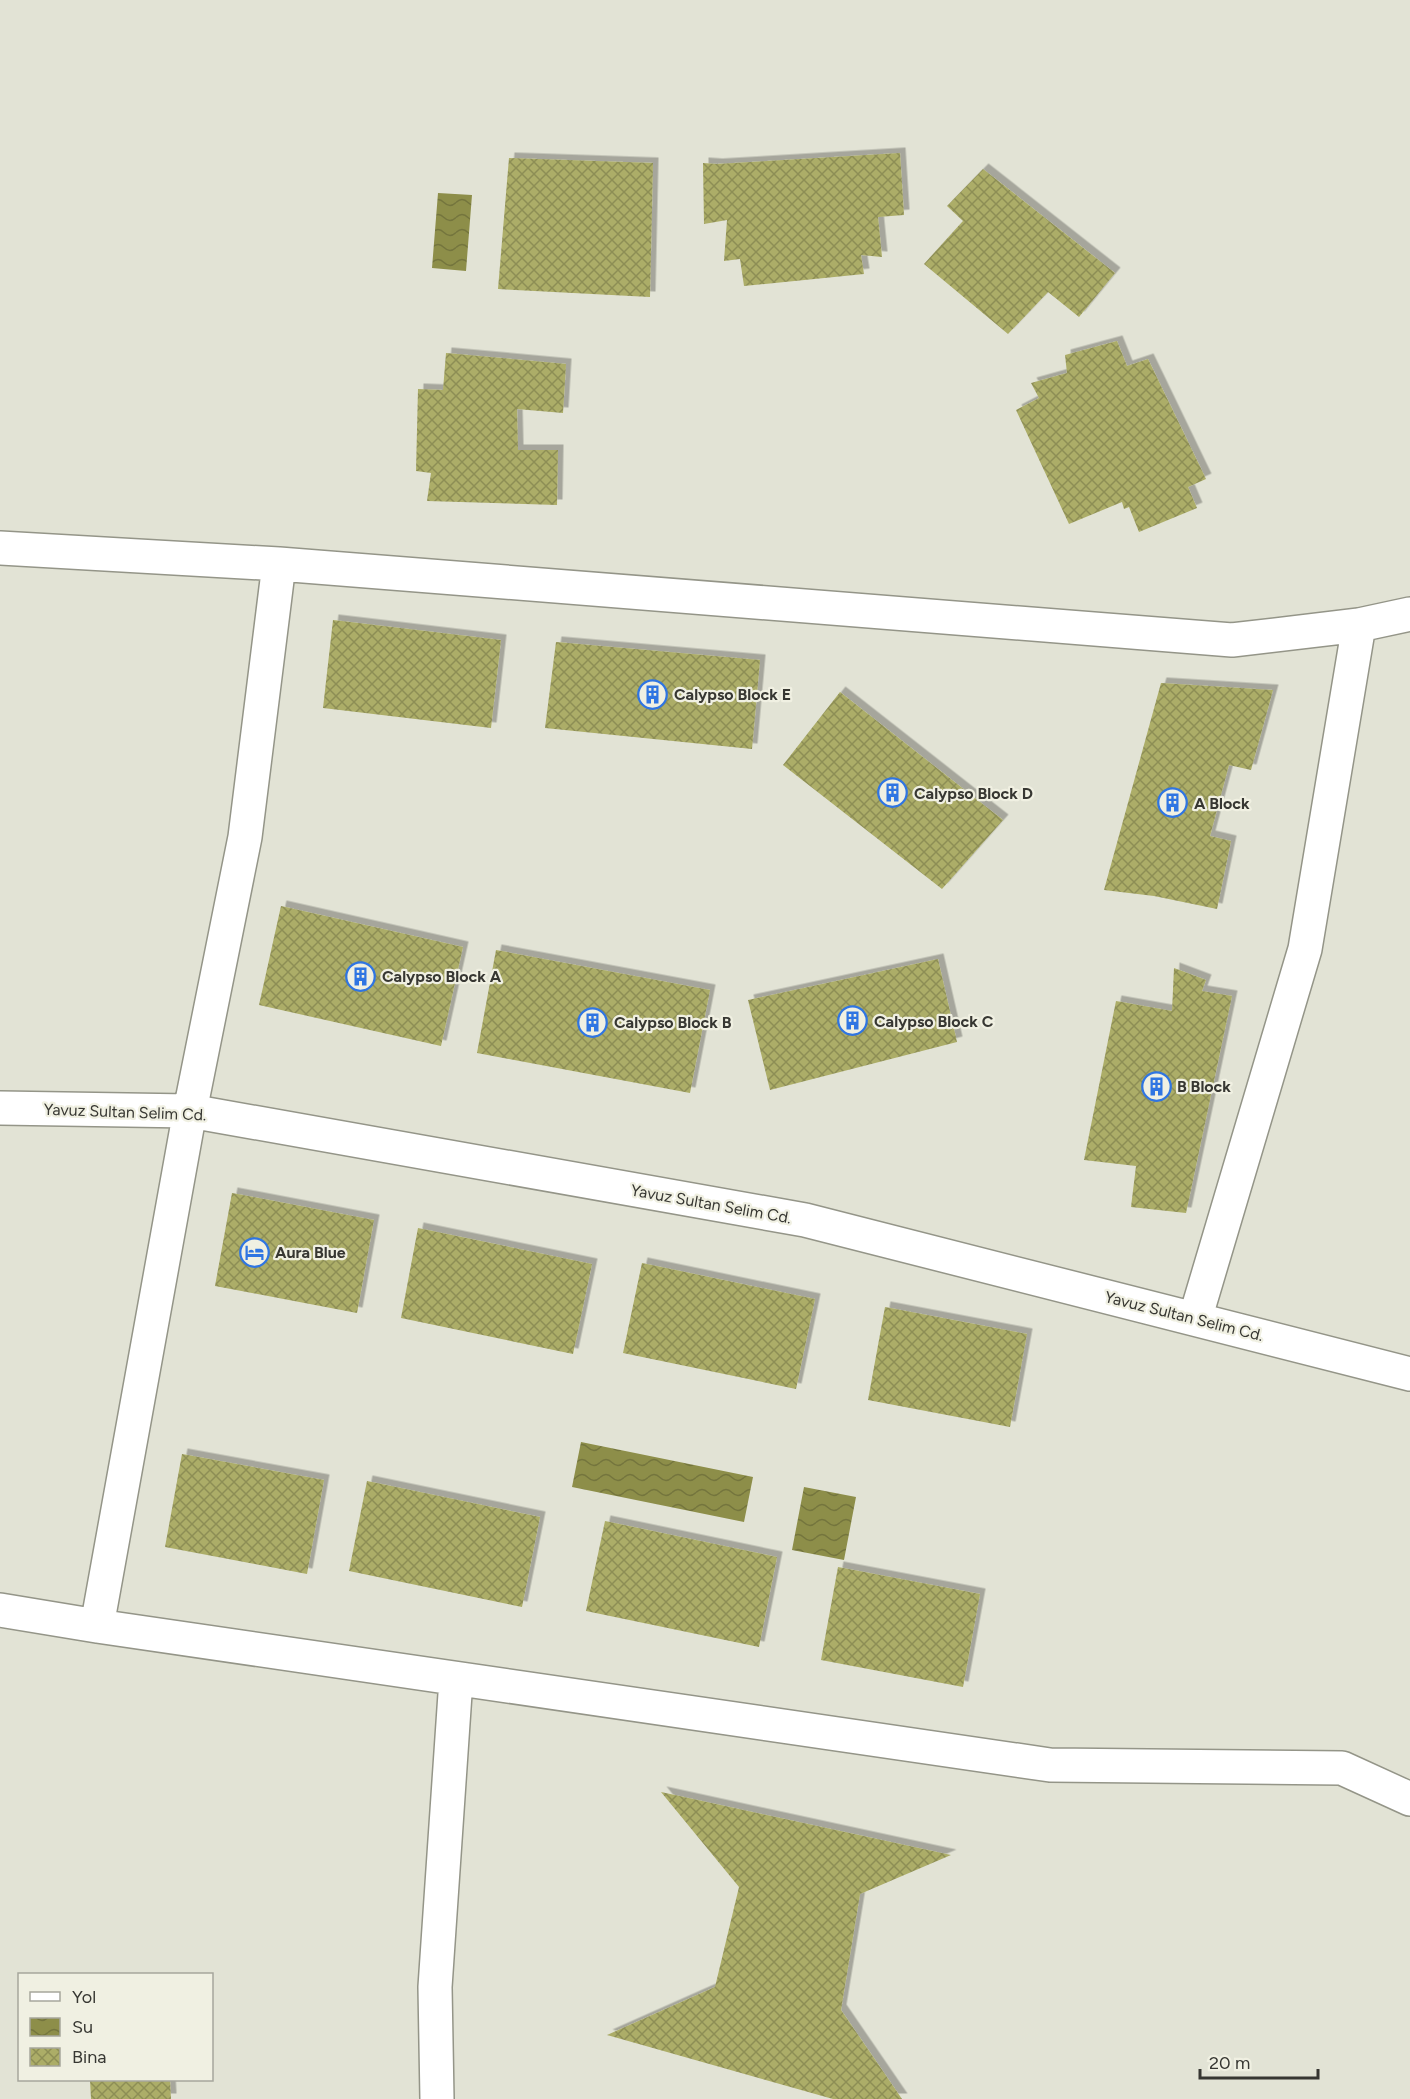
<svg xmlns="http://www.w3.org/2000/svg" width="1410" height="2099" viewBox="0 0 1410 2099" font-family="Figtree,sans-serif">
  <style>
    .water { fill: url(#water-waves) }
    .building { fill: url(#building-cross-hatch); filter: url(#shadow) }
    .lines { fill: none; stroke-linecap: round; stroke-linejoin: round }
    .street-casing { stroke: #949588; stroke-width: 36 }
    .street { stroke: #fff; stroke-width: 33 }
    .labels { text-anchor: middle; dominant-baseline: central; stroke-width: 4.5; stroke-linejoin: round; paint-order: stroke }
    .poi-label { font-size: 16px; font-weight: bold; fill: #373732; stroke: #f0f0e2; text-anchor: start }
    .street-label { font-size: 16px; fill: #373732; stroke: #f0f0e2 }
  </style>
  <defs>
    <pattern id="water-waves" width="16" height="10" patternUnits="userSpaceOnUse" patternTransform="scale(1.5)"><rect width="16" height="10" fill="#8d8e49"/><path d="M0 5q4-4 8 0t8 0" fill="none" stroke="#74753d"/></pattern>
    <pattern id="building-cross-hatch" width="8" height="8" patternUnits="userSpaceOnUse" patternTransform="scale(1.5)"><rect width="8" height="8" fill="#acad67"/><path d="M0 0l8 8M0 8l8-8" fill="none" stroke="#8d8e55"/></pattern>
    <filter id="shadow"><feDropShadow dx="5.5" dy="-5.5" stdDeviation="0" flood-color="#0004"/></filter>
  </defs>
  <rect width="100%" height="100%" fill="#e2e3d5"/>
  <path class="water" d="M 438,193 L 472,195 L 466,271 L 432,268 Z
    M 581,1442 L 753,1477 L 744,1522 L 572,1487 Z
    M 804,1487 L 856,1497 L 844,1560 L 792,1550 Z"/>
  <path class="building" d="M 900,153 L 904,215 L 878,217 L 882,257 L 861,255 L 864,274 L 744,286 L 740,259 L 724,261 L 727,220 L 704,224 L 703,163 L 717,164 Z
    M 509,158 L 653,163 L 650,297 L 498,289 Z
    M 983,169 L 1115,273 L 1079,317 L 1048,292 L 1008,334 L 924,264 L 963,221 L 947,206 Z
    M 1117,341 L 1127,366 L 1148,359 L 1206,479 L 1188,487 L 1197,508 L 1139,532 L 1129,507 L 1124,509 L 1122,502 L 1069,524 L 1016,410 L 1039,398 L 1031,383 L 1067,373 L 1065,355 Z
    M 446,353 L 566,364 L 563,413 L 517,409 L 518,450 L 558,450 L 557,505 L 427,501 L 431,473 L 416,471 L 418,389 L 443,390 Z
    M 333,620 L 501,640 L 491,728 L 323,708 Z
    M 556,642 L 760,660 L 752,749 L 545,728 Z
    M 1161,683 L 1273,690 L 1251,770 L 1229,765 L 1210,836 L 1231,841 L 1217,909 L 1154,896 L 1104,890 Z
    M 840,692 L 1003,820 L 942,889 L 783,765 Z
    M 281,906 L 463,947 L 441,1046 L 259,1005 Z
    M 496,950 L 710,990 L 690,1093 L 477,1053 Z
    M 938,959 L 957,1042 L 770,1090 L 748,1000 Z
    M 1174,968 L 1206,980 L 1202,991 L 1232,996 L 1186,1213 L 1131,1207 L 1136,1166 L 1084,1160 L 1116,1001 L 1172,1011 Z
    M 232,1193 L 374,1220 L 357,1313 L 215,1286 Z
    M 418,1228 L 592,1264 L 573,1354 L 401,1318 Z
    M 642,1263 L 815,1299 L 796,1389 L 623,1353 Z
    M 885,1307 L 1027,1334 L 1010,1427 L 868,1400 Z
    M 182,1454 L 324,1480 L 307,1574 L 165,1547 Z
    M 367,1481 L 540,1517 L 522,1607 L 349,1571 Z
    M 605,1521 L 777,1557 L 759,1647 L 586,1611 Z
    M 838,1567 L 980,1594 L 963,1687 L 821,1660 Z
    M 661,1792 L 951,1855 L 860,1894 L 841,2010 L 902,2099 L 833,2099 L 607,2035 L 715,1987 L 739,1887 Z
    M 90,2080 L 170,2080 L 171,2099 L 91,2099 Z"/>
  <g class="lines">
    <defs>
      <path id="street" d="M 0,548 L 279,564 L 1232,640 L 1359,625 L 1410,614
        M 0,1108 L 190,1111 L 805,1220 L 1410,1374
        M 1195,1319 L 1305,949 L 1359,625
        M 0,1610 L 97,1626 L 1050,1765 L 1342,1768 L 1410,1799
        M 97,1626 L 190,1111 L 245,837 L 279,564
        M 437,2099 L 435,1987 L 456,1679"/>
    </defs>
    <use href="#street" class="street-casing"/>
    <use href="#street" class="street"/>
  </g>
  <defs>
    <symbol id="building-ring" viewBox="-11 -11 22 22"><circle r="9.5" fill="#f0f0e2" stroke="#2f75e2" stroke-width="1.5"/><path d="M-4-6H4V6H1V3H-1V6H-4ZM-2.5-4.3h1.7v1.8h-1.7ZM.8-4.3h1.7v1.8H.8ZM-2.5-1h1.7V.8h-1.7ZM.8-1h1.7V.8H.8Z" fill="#2f75e2"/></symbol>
    <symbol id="hotel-ring" viewBox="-11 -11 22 22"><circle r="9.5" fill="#f0f0e2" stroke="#2f75e2" stroke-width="1.5"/><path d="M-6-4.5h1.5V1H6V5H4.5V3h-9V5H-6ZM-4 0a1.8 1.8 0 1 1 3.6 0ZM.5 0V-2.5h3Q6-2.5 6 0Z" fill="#2f75e2"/></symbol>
  </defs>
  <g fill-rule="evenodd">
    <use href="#building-ring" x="636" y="678" width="33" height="33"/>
    <use href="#building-ring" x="876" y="776" width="33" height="33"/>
    <use href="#building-ring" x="1156" y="786" width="33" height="33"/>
    <use href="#building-ring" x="344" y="960" width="33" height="33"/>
    <use href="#building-ring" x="836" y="1004" width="33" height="33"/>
    <use href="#building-ring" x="576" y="1006" width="33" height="33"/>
    <use href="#building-ring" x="1140" y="1070" width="33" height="33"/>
    <use href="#hotel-ring" x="238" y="1236" width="33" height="33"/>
  </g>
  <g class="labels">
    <g class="poi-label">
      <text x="674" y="694">Calypso Block E</text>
      <text x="914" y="793">Calypso Block D</text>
      <text x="1194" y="803">A Block</text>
      <text x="382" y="976">Calypso Block A</text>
      <text x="874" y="1021">Calypso Block C</text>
      <text x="614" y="1022">Calypso Block B</text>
      <text x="1177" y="1086">B Block</text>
      <text x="275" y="1252">Aura Blue</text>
    </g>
    <g class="street-label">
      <text transform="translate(125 1112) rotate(2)">Yavuz Sultan Selim Cd.</text>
      <text transform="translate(711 1204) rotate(10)">Yavuz Sultan Selim Cd.</text>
      <text transform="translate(1184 1316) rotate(14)">Yavuz Sultan Selim Cd.</text>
    </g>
  </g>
  <rect x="18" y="1973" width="195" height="108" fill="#f0f0e2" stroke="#a6a69c" stroke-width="1.5"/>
  <rect x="30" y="1992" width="30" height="9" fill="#ffffff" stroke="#a6a69c" stroke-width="1.5"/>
  <text x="72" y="2003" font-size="18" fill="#373732">Yol</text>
  <rect x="30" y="2018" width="30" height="18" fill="url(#water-waves)" stroke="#a6a69c" stroke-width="1.5"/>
  <text x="72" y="2033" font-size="18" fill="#373732">Su</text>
  <rect x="30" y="2048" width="30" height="18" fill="url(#building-cross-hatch)" stroke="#a6a69c" stroke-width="1.5"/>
  <text x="72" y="2063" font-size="18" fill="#373732">Bina</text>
  <path d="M1200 2069v9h118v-9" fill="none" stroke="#373732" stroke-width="3"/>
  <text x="1209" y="2069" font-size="18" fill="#373732" stroke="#f0f0e2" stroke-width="4.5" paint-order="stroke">20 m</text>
</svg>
